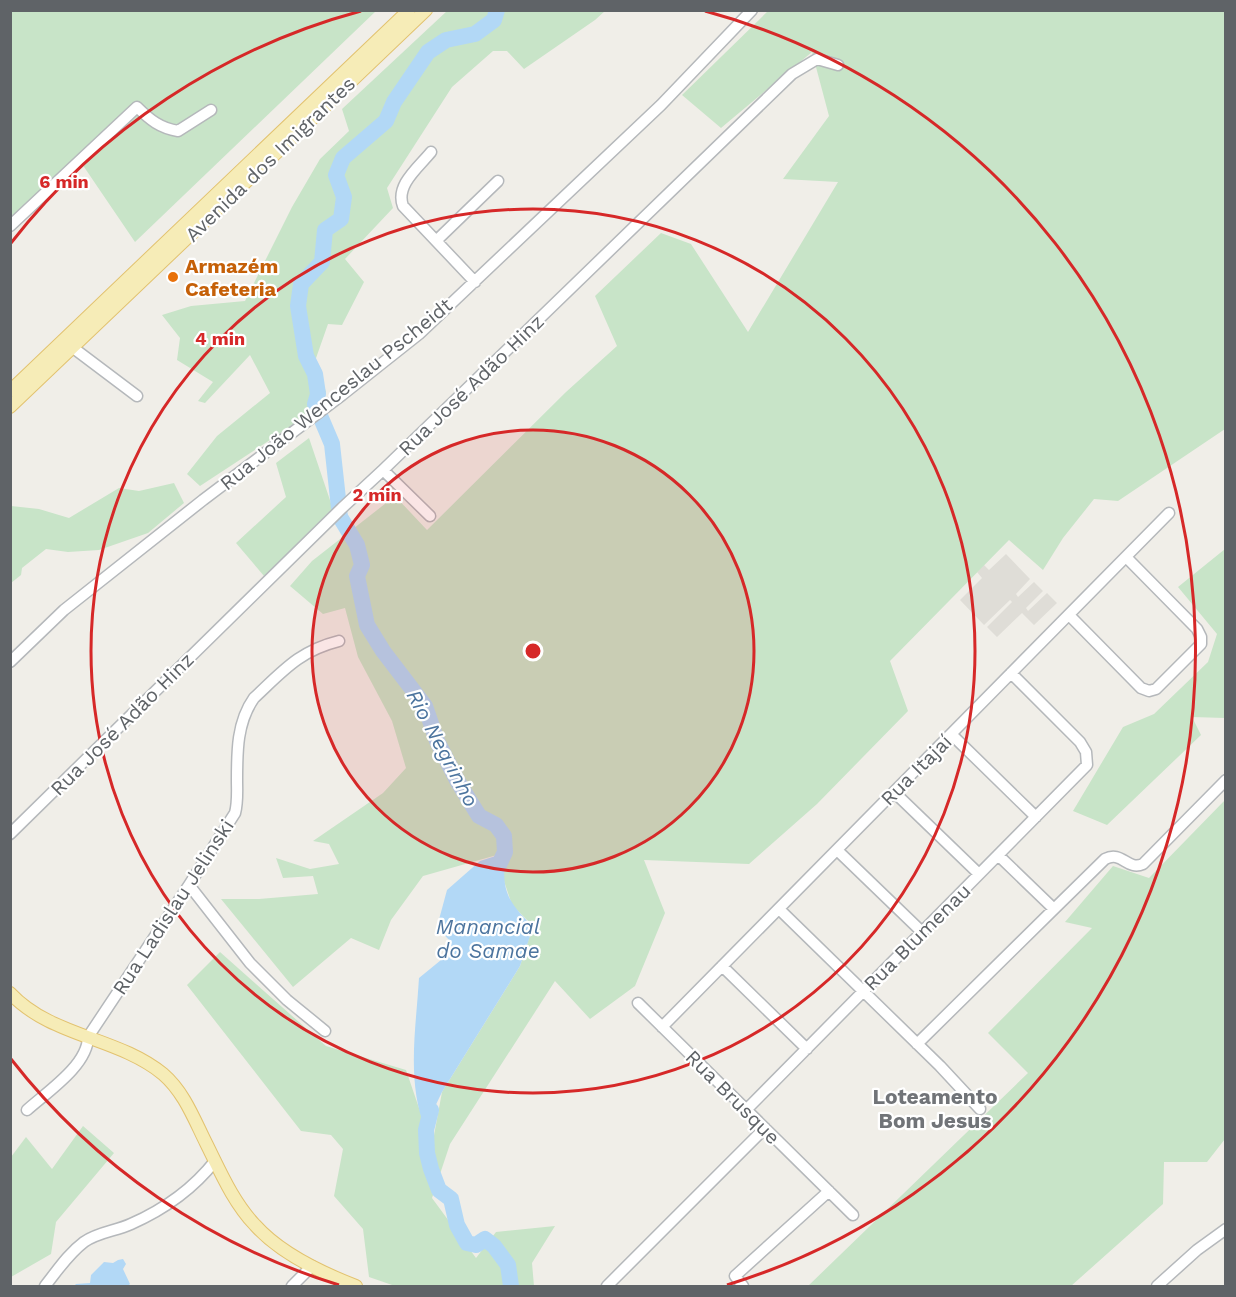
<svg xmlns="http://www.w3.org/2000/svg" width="1236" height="1297" viewBox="0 0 1236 1297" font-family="'Work Sans',sans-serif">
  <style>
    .education { fill: #dfddd7 }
    .green { fill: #c8e4c8 }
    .water { fill: #b2d8f6 }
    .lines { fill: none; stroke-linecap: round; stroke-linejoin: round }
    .river { stroke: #b2d8f6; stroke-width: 16 }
    .minor-casing { stroke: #b5b8bb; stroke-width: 13 }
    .major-casing { stroke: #e2c26f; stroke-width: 14 }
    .minor { stroke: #fff; stroke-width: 10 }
    .major { stroke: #f6ecb7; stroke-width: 12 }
    .ring { fill: none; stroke: #d62828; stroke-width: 3 }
    .food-dot { fill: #e8710a; stroke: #fff; stroke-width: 2 }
    .labels { text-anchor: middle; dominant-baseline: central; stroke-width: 4.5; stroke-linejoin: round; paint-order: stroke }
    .street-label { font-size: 20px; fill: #5f6367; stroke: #fff }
    .food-label { font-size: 20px; font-weight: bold; fill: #c56008; stroke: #fff; text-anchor: start }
    .water-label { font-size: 21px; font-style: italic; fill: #4c749e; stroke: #fff }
    .neighbourhood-label { font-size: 21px; font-weight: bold; fill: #717478; stroke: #fff }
    .centre { fill: #d62828; stroke: #fff; stroke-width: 3 }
    .ring-label { font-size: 18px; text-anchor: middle; font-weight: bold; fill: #d62828; stroke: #fff; stroke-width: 4.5; stroke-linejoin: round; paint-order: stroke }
  </style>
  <rect width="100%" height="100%" fill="#f0eee8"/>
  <path class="education" d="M 1006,554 L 1030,579 L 1016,594 L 1018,597 L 1034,582 L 1043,591 L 1026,608 L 1028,611 L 1047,593 L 1057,603 L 1034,625 L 1022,613 L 997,637 L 987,627 L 1012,602 L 1010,600 L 984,625 L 960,600 L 982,578 L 977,572 L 984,565 L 989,570 Z"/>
  <path class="green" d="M 11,11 L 376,11 L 135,242 L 80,161 L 11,223 Z
    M 447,11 L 605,11 L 595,20 L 524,69 L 507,51 L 493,51 L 452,87 L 387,188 L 393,208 L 345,259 L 364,282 L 342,325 L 328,324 L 315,361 L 326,392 L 311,413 L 200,486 L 187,474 L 217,436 L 270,393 L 250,355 L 205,403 L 198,401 L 213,382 L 177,360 L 180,338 L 162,315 L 191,306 L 245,301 L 292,207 L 320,159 L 349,131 L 342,109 Z
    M 768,11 L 1225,11 L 1225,429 L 1118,501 L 1094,499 L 1063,538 L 1043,570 L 1009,540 L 890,661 L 908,711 L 817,804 L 749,864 L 644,860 L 665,913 L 635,986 L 590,1019 L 555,981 L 450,1144 L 432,1198 L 476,1258 L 496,1232 L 555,1226 L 532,1263 L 534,1286 L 395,1286 L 369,1277 L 363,1229 L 334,1196 L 343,1149 L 331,1135 L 301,1131 L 187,985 L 220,952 L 326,1046 L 406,1070 L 432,1146 L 442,1092 L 520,966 L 533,926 L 512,905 L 503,878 L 504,853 L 423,876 L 391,920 L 379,950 L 351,938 L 293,987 L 221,899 L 259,899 L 318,894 L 313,876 L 283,878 L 276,858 L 310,869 L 339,864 L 329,844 L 313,841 L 383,793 L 406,768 L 392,721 L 358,657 L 345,608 L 323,614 L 290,586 L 312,561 L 395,496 L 427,530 L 566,392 L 617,346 L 595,296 L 661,233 L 691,244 L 748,332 L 838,182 L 783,179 L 829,116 L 812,52 L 721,128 L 682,95 Z
    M 309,438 L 334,512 L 264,576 L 236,543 L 286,497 L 276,463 Z
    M 174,483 L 184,503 L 148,533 L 99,550 L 68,552 L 46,549 L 22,568 L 21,575 L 11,583 L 11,506 L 39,509 L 69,518 L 119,488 L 139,491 Z
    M 1225,549 L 1225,718 L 1192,717 L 1201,735 L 1107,825 L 1073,811 L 1123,727 L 1154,714 L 1208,662 L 1217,634 L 1178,587 Z
    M 1225,800 L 1225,1139 L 1207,1162 L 1164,1162 L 1163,1204 L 1071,1286 L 808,1286 L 1028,1073 L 988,1033 L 1092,928 L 1065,922 L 1113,866 L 1149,878 Z
    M 83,1126 L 114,1153 L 56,1222 L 51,1254 L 11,1277 L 11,1157 L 26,1137 L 52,1169 Z"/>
  <path class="water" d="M 505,853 C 502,892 506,899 533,927 L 520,966 L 442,1092 L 431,1115 L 426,1131 C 406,1082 416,1029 419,978 L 441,960 L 449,940 L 437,927 L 447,890 L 480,861 Z
    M 123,1259 L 126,1264 L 123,1269 L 130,1284 L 128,1286 L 74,1286 L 76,1284 L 90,1283 L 91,1275 L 104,1262 L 113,1263 L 118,1260 Z"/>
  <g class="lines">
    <path class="river" d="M 496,871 L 505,852 L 504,836 L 496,825 L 479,816 L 458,782 L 437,741 L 425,706 L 383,651 L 367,625 L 357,576 L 362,565 L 357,545 L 340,517 L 332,444 L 315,404 L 318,394 L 315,374 L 306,356 L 298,306 L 301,284 L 322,262 L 325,230 L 341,219 L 344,197 L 336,175 L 343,158 L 386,121 L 394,102 L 428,52 L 446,40 L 475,34 L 494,20 L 497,10
      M 431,1110 L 426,1130 L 427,1153 L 431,1169 L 439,1190 L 451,1199 L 457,1225 L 467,1243 L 476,1245 L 485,1239 L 494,1246 L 508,1265 L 511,1286"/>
    <defs>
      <path id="minor" d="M 431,152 C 419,167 395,185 403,206 L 475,282
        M 10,226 L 137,107 C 150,120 160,128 178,131 L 211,110
        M 437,240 L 498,181
        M 72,347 L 137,396
        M 383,470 L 430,516
        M 1069,615 L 1141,688 L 1149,691 L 1156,689 L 1201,644 L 1201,637 L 1197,629 L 1126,557
        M 10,662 L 64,610 L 203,500 L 342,395 L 419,334 L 661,105 L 752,10
        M 951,734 L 1036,817
        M 894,792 L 979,874
        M 10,834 L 342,508 L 383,470 L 792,74 L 817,59 L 838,65
        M 837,850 L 922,932
        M 998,855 L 1054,909 L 1105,859 C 1122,850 1127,871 1143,864 L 1226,780
        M 189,885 L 250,963 L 287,1000 L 325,1031
        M 779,909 L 940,1066 L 980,1109
        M 722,966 L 807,1049
        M 638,1003 L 853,1215
        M 662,1027 L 1169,513
        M 917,1044 L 1054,909
        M 27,1110 C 47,1092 88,1065 88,1037 L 189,885 L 235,813 C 238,802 237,791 237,780 C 237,751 237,722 254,698 C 283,671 299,651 339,641
        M 746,1110 L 1087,765 L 1086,752 L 1080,742 L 1011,673
        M 45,1286 C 57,1271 68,1254 84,1242 C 98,1232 116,1231 131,1224 C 165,1209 193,1189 215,1161
        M 292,1286 L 312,1266
        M 607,1286 L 765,1128
        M 743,1286 L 735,1276 L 829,1191
        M 1157,1286 L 1197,1250 L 1226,1229"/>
      <path id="major" d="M 10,391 L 409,10
        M 10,407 L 426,10
        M 10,993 C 51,1037 118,1037 163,1074 C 184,1092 194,1119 206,1143 C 220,1171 233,1202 255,1225 C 279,1252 322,1273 356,1286"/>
    </defs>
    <use href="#minor" class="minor-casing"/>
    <use href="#major" class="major-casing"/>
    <use href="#minor" class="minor"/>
    <use href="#major" class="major"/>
  </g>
  <circle cx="533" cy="651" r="221" fill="#d62828" fill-opacity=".12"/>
  <g class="ring">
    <circle cx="533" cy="651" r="221"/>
    <circle cx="533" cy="651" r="442"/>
    <path d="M339 1285A663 663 0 0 1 11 1059M11 243A663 663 0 0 1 361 11M705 11A663 663 0 0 1 727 1285"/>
  </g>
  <circle class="food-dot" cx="173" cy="277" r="6"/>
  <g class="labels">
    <g class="street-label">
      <text transform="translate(270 159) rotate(-44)">Avenida dos Imigrantes</text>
      <text transform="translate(471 385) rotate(-44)">Rua José Adão Hinz</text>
      <text transform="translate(336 394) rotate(-39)">Rua João Wenceslau Pscheidt</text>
      <text transform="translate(122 724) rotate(-45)">Rua José Adão Hinz</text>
      <text transform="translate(916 770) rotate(-45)">Rua Itajaí</text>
      <text transform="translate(173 907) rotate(-57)">Rua Ladislau Jelinski</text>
      <text transform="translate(917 937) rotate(-45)">Rua Blumenau</text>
      <text transform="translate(733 1097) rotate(45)">Rua Brusque</text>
    </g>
    <g class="food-label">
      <text x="185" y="266">Armazém<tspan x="185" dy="23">Cafeteria</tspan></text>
    </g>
    <g class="water-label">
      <text transform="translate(443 748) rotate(62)">Rio Negrinho</text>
      <text x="488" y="926">Manancial<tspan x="488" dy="24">do Samae</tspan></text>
    </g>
    <g class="neighbourhood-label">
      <text x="935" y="1096">Loteamento<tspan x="935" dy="24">Bom Jesus</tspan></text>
    </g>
  </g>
  <circle cx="533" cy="651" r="9" class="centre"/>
  <g class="ring-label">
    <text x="64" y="188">6 min</text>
    <text x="220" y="345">4 min</text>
    <text x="377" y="501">2 min</text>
  </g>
  <rect width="1236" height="1297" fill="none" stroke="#5f6367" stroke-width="24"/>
</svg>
